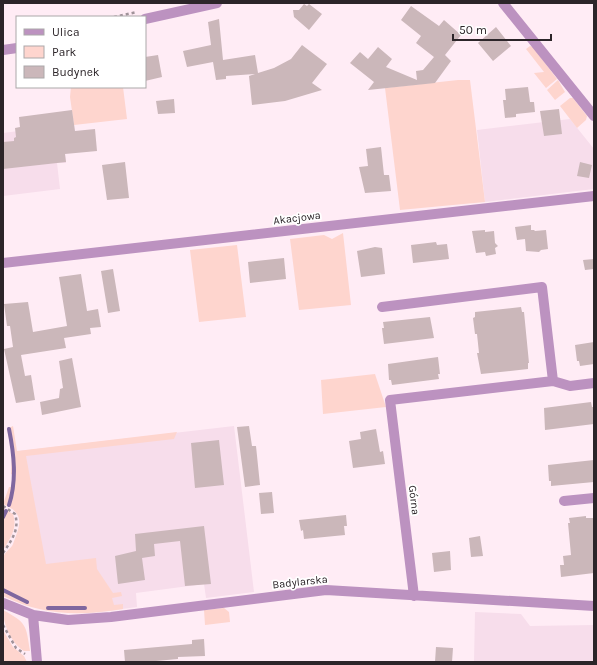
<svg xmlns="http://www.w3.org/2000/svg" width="597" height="665" viewBox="0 0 597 665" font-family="Karla,sans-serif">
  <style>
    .built { fill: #f7ddeb }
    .green { fill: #fed5ce }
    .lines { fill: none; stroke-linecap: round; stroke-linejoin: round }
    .stream { stroke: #7f679f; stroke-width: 4 }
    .building { fill: #cbb7ba }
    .path { stroke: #a09299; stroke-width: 2.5; stroke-dasharray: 3 3; stroke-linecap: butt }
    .minor { stroke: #bc92c0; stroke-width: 10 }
    .tertiary { stroke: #bc92c0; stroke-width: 10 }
    .labels { text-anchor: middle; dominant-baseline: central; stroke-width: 3.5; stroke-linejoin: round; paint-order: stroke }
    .street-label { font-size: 11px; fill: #2c2529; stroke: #fff }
  </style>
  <rect width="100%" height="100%" fill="#ffecf5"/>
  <path class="built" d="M 570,119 L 594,149 L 594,189 L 485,202 L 477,130 Z
    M 50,127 L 63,132 L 66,163 L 57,163 L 60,189 L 3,196 L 3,133 Z
    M 234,426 L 254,592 L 206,598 L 204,584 L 136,593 L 137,607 L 93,613 L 52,606 L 19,451 Z
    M 475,612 L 521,614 L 530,626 L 594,625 L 594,662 L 474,662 Z"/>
  <path class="green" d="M 530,46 L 533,47 L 557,79 L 546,88 L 534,73 L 544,72 L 526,49 Z
    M 458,80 L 470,80 L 485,202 L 400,210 L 385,88 Z
    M 558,80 L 565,92 L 555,100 L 547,90 Z
    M 71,87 L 123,87 L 127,119 L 74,125 L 70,97 Z
    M 570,98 L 573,98 L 587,116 L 586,120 L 577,128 L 560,106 Z
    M 343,233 L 351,305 L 299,310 L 290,239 L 324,235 L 332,239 Z
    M 237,245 L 246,317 L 199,322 L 190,250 Z
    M 375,374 L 386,407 L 323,414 L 321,380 Z
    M 13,426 L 17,451 L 177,432 L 174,439 L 26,456 L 46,564 L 96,558 L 97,569 L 113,593 L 121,592 L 122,596 L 112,598 L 114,605 L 123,604 L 123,609 C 79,616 44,616 3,596 C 3,584 1,570 3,558 C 4,552 12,548 13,544 C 19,527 27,514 3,504 L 9,487 L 12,487 L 13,475 L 11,474 L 12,454 L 7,429 Z
    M 3,508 L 13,514 C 18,528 10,539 3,550 Z
    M 224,608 L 229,612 L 230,622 L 205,625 L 204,610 Z
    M 3,610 C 27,623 26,625 30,651 L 24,651 C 11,643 3,624 3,610 Z
    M 3,630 L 13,647 L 24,656 L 27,662 L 3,662 Z"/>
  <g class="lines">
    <path class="stream" d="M 9,429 C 14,454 17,480 9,505
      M 3,517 L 6,511
      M 3,590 L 27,602
      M 48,608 L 85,608"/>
  </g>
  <path class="building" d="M 304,4 L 307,6 L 309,4 L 322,14 L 309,30 L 294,17 L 293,10 L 299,10 Z
    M 411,6 L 439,26 L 444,20 L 461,35 L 445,55 L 451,61 L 435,83 L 368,90 L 374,82 L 350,63 L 360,52 L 368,59 L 378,47 L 392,59 L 386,67 L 417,80 L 416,71 L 423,70 L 434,57 L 416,43 L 421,36 L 401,20 Z
    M 219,19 L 223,60 L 255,55 L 258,73 L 274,68 L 291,59 L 302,45 L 327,64 L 312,83 L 322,90 L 285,101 L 252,105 L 249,76 L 255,74 L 226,76 L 226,79 L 216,80 L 213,62 L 187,67 L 183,51 L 211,45 L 208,22 Z
    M 496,27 L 511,46 L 493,61 L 478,43 Z
    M 158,55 L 162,77 L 145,81 L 145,57 Z
    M 528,87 L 530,102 L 534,102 L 535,112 L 516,114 L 516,117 L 505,118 L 503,100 L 506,100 L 505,89 Z
    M 174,99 L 175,113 L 158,114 L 156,101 Z
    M 559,109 L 562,134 L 544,136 L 540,111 Z
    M 72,110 L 75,131 L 95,129 L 97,151 L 65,154 L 66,162 L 3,169 L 3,142 L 14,141 L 14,138 L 16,137 L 15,128 L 20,127 L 19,117 Z
    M 381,147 L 384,175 L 389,175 L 391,191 L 365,193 L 359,167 L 368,166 L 366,149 Z
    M 125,162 L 129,198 L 107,200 L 102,165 Z
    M 580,162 L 592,165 L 589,178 L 577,176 Z
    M 531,225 L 531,230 L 534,230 L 535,231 L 546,230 L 548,249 L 541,250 L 539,252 L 526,251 L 525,239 L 517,240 L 515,227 Z
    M 485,230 L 485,232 L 494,231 L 495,243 L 498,246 L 495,248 L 496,254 L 486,256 L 485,252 L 476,253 L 472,231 Z
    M 436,242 L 437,245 L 447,244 L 449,259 L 413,263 L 411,245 Z
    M 375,247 L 382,248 L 385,274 L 361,277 L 357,251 Z
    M 284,258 L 286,279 L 250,283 L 248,262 Z
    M 594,259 L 594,269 L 585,270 L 583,260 Z
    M 113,269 L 120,311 L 108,313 L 101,271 Z
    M 81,274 L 87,311 L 98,309 L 101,327 L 90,328 L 91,334 L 64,338 L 66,348 L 21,355 L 25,376 L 31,375 L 35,400 L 16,403 L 4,349 L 13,347 L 10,326 L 7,326 L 4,304 L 28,302 L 33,332 L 67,326 L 59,277 Z
    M 521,307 L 522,312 L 524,312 L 529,363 L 528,363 L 528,369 L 481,374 L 477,353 L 479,353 L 477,334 L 475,334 L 473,318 L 475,317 L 475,312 Z
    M 430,317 L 434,338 L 384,344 L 382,328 L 384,328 L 383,322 Z
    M 594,342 L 594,364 L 580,366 L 579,361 L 577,361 L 575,345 Z
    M 438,357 L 440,374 L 438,374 L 439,379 L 392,385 L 391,380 L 389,380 L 388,364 Z
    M 72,358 L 81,407 L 42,415 L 40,402 L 59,398 L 60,389 L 63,388 L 59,361 Z
    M 591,402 L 592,407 L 594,407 L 594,424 L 545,430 L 544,408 Z
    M 249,426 L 252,446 L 256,446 L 260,485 L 245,487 L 237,427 Z
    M 376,429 L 380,452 L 383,451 L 385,464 L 353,468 L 349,441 L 361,439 L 360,432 Z
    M 219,440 L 224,485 L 195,488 L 191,443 Z
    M 594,460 L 594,482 L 551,486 L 551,481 L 549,481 L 548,465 Z
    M 272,492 L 274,513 L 261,514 L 259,493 Z
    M 346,515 L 347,526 L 344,526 L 345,535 L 304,539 L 303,530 L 301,531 L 299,520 Z
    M 586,516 L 586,518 L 594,518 L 594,573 L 561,577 L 560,565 L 564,565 L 563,556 L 571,555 L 568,523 L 570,523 L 569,518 Z
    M 204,526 L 211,584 L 185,586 L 180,541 L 154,544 L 155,556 L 142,558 L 145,580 L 118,584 L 115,556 L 136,551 L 135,534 Z
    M 480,536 L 483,556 L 471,557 L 469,538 Z
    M 450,551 L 451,570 L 434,572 L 432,553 Z
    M 204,639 L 205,656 L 178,657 L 178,659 L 145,662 L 125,662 L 124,650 L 192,644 L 192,640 Z
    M 436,647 L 453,648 L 452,662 L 435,662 Z"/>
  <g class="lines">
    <path class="path" d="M 114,17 L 137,12
      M 3,506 L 15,514 C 20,530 11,541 3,553
      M 3,625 L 16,648 L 25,654"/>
    <path class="minor" d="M 503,3 L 594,116
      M 3,263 L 594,196
      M 382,307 L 542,287 L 553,381 L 570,386 L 594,383
      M 564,501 L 594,498
      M 414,596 L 390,400 L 553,381
      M 3,603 L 33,615 L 68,620 L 111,617 L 326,590 L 594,606
      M 33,615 L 37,662"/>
    <path class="tertiary" d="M 145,19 L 217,3
      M 3,50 L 17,48"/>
  </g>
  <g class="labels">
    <g class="street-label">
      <text transform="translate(297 218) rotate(-7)">Akacjowa</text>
      <text transform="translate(414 500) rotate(83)">Górna</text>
      <text transform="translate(300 582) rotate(-6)">Badylarska</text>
    </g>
  </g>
  <rect width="597" height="665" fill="none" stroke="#2c2529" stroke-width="8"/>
  <rect x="16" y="16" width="130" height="72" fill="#ffffff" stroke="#aba8a9"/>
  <rect x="24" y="29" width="20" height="6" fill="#bc92c0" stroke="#aba8a9"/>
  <text x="52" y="36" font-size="12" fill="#2c2529">Ulica</text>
  <rect x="24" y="46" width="20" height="12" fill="#fed5ce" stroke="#aba8a9"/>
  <text x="52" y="56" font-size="12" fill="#2c2529">Park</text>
  <rect x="24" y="66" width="20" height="12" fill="#cbb7ba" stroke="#aba8a9"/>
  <text x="52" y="76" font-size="12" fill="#2c2529">Budynek</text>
  <path d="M453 34v6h98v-6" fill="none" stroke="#2c2529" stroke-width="2"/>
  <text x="459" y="34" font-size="12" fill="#2c2529" stroke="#ffffff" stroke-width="3" paint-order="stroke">50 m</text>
</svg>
